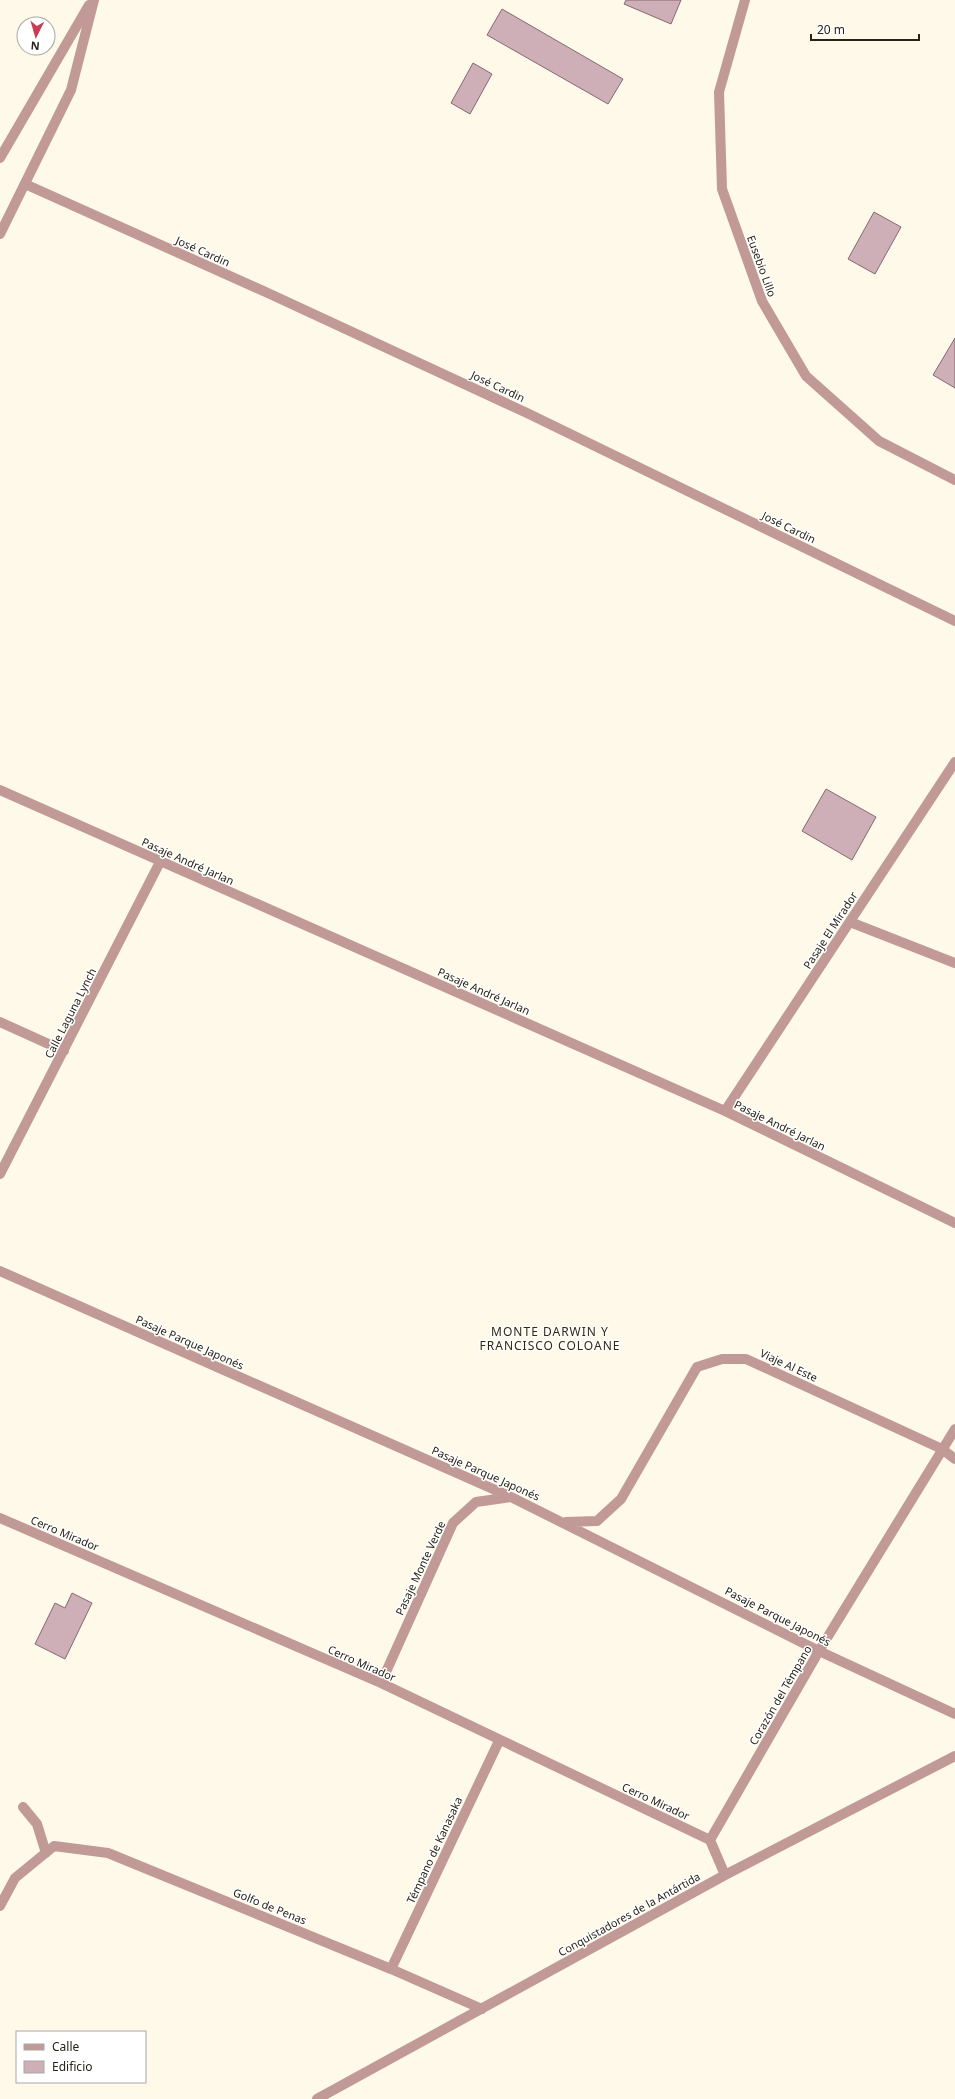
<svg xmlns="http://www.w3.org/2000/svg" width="955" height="2099" viewBox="0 0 955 2099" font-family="'Noto Sans',sans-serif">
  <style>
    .building { fill: #ceafb8; stroke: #856971 }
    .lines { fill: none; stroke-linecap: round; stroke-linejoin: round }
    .minor { stroke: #c19996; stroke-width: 10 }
    .tertiary { stroke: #c19996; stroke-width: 10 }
    .labels { text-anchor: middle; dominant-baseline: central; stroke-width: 3; stroke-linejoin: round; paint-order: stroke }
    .street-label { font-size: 11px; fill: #262318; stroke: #fff }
    .neighbourhood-label { font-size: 12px; letter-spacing: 1px; fill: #2f2912; stroke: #fff }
  </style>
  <rect width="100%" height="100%" fill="#fef9e8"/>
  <path class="building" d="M 626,0 L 681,0 L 671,24 L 624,4 Z
    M 502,9 L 623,79 L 608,104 L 487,35 Z
    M 473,63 L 492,74 L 470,114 L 451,103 Z
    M 874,212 L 901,227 L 875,274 L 848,259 Z
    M 955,338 L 955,388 L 933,375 Z
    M 826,789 L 876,817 L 852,860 L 802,831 Z
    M 72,1593 L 92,1603 L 65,1659 L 35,1644 L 55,1603 L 65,1608 Z"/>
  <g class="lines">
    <path class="minor" d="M 745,0 L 719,92 L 722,189 L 762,301 L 806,376 L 879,441 L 955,480
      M 25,184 L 270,294 L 527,413 L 955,621
      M 0,790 L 725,1111 L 955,1223
      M 850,922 L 955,963
      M 0,1022 L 64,1051
      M 725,1111 L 955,762
      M 0,1174 L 160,862
      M 0,1271 L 511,1497 L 819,1651 L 955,1714
      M 0,1518 L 381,1683 L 710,1840
      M 566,1522 L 597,1521 L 621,1499 L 697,1367 L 722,1359 L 746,1359 L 942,1449 L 955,1459
      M 381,1683 L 453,1523 L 476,1502 L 511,1497
      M 23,1807 L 37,1824 L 46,1853
      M 710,1840 L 819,1651 L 955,1429
      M 710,1840 L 725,1875
      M 0,1906 L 15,1878 L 54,1846 L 108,1853 L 391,1969 L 482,2009
      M 391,1969 L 499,1741
      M 317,2099 L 725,1875 L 955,1756"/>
    <path class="tertiary" d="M 0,158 L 89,5
      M 0,234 L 71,90 L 94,0"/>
  </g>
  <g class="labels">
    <g class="street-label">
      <text transform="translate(203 251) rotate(24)">José Cardin</text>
      <text transform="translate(762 266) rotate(70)">Eusebio Lillo</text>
      <text transform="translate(498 386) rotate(25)">José Cardin</text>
      <text transform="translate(789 527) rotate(26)">José Cardin</text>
      <text transform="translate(188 861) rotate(24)">Pasaje André Jarlan</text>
      <text transform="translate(830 930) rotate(-57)">Pasaje El Mirador</text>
      <text transform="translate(484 991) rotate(24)">Pasaje André Jarlan</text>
      <text transform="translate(70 1013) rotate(-63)">Calle Laguna Lynch</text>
      <text transform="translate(780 1125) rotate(26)">Pasaje André Jarlan</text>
      <text transform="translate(190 1342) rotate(24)">Pasaje Parque Japonés</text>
      <text transform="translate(789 1365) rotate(25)">Viaje Al Este</text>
      <text transform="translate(486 1473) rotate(24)">Pasaje Parque Japonés</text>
      <text transform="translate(65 1533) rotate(23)">Cerro Mirador</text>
      <text transform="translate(420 1568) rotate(-65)">Pasaje Monte Verde</text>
      <text transform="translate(778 1616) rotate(27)">Pasaje Parque Japonés</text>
      <text transform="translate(362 1663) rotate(24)">Cerro Mirador</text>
      <text transform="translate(780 1695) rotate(-60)">Corazón del Témpano</text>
      <text transform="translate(656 1801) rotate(25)">Cerro Mirador</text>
      <text transform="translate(434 1850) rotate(-65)">Témpano de Kanasaka</text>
      <text transform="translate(270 1906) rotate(22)">Golfo de Penas</text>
      <text transform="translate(629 1914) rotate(-29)">Conquistadores de la Antártida</text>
    </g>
    <g class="neighbourhood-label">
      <text x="550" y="1331">MONTE DARWIN Y<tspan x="550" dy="14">FRANCISCO COLOANE</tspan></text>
    </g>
  </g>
  <rect x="16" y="2031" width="130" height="52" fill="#ffffff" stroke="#a8a7a3"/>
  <rect x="24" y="2044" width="20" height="6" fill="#c19996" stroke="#a8a7a3"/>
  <text x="52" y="2051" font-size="12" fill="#262318">Calle</text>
  <rect x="24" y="2061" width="20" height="12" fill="#ceafb8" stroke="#a8a7a3"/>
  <text x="52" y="2071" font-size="12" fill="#262318">Edificio</text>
  <g transform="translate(36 36) rotate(185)"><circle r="19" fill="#ffffff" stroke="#a8a7a3"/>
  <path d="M0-3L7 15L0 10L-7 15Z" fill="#cb3b52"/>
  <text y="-6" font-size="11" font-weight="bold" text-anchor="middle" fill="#262318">N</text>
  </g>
  <path d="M811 34v6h108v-6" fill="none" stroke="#262318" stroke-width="2"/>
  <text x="817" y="34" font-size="12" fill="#262318" stroke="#ffffff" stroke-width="3" paint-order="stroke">20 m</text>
</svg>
